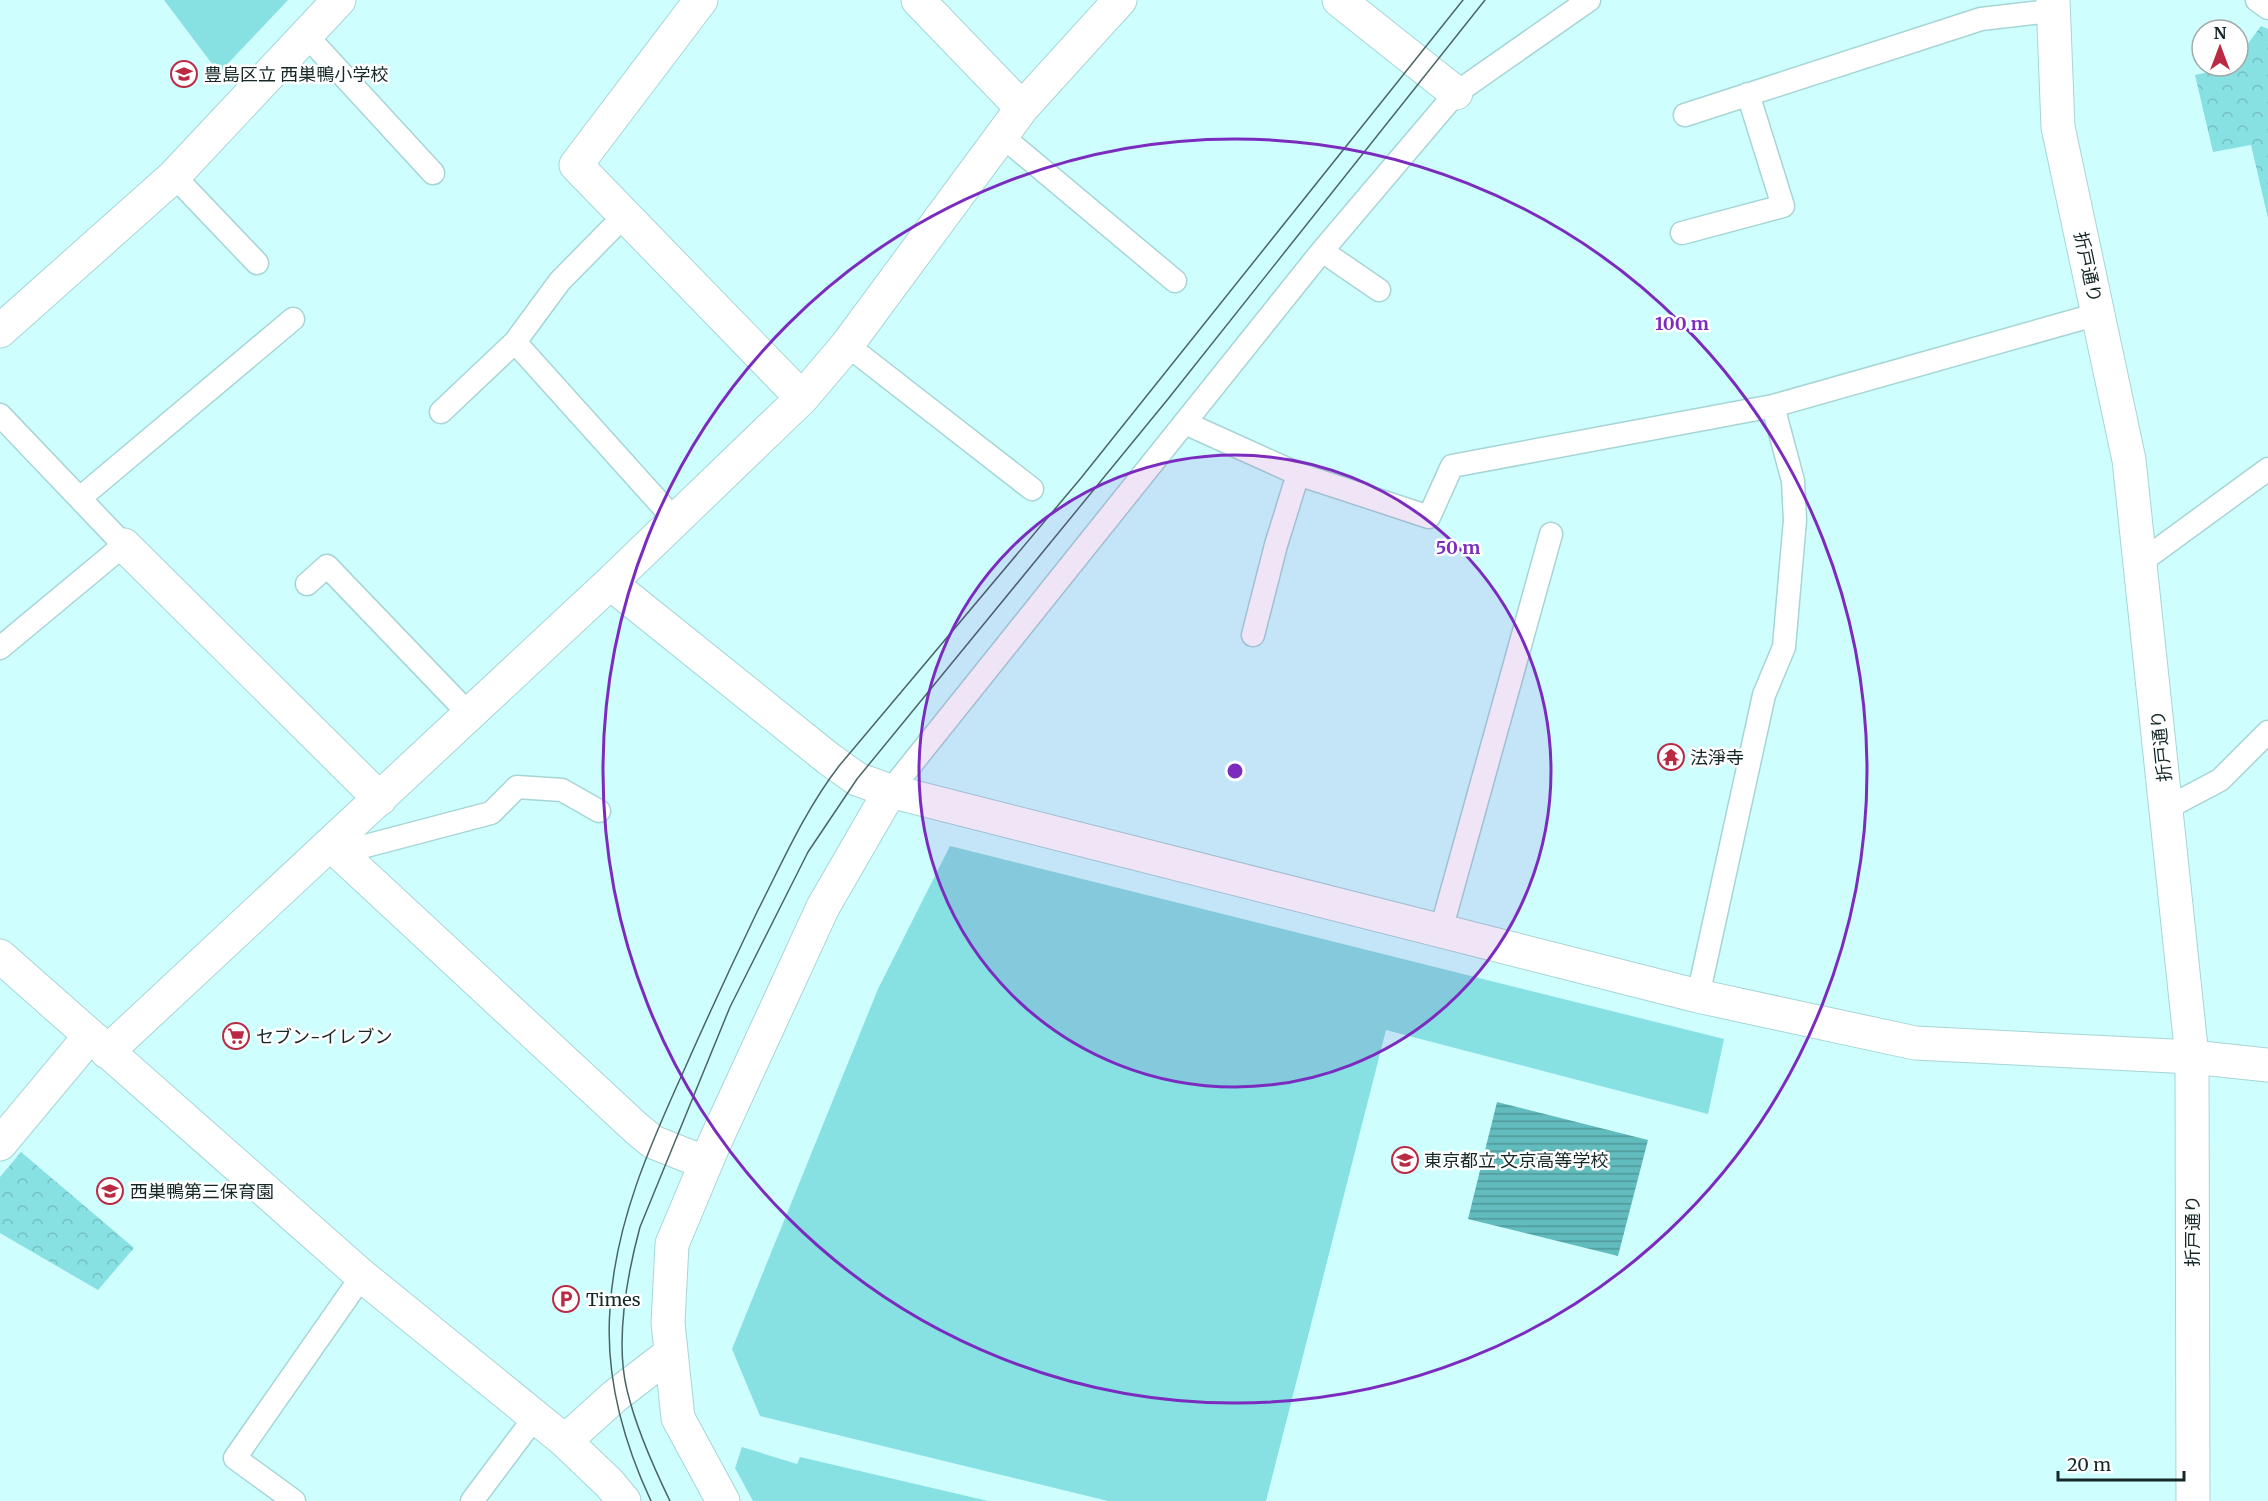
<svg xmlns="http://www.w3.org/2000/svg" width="2268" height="1501" viewBox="0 0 2268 1501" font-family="Merriweather,'Noto Sans JP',serif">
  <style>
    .park { fill: url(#park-crowns) }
    .pitch { fill: #87e0e2 }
    .water { fill: url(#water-rules) }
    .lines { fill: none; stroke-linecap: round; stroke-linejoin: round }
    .service-casing { stroke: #a7d5d5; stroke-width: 25 }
    .minor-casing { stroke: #a7d5d5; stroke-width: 35 }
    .tertiary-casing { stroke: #a7d5d5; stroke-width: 35 }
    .service { stroke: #fff; stroke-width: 22 }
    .minor { stroke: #fff; stroke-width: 33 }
    .tertiary { stroke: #fff; stroke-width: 33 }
    .tram { stroke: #4a6565; stroke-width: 1.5 }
    .ring { fill: none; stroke: #7b2cbf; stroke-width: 3 }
    .labels { text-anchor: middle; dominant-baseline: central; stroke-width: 5; stroke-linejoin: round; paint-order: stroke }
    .poi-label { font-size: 18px; fill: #152727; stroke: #fff; text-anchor: start }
    .street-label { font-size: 18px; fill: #152727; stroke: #fff }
    .centre { fill: #7b2cbf; stroke: #fff; stroke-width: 3 }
    .ring-label { font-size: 18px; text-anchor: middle; font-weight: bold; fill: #7b2cbf; stroke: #fff; stroke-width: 5; stroke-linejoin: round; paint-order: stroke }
  </style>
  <defs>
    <pattern id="park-crowns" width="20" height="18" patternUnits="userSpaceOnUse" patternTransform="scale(1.5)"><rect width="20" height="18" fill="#87e0e2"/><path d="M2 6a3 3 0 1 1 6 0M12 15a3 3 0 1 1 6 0" fill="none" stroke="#74c0c2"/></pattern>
    <pattern id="water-rules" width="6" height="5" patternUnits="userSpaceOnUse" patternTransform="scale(1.5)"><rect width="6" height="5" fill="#62bcbe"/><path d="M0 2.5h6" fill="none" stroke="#50999a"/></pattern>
  </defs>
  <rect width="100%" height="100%" fill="#cffeff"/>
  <path class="park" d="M 2261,26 L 2268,29 L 2268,218 L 2251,145 L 2213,152 L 2195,75 L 2238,66 L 2238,57 Z
    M 21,1152 L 134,1248 L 98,1290 L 0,1233 L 0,1177 Z"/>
  <path class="pitch" d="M 164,0 L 288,0 L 219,73 Z
    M 950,846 L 1724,1039 L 1708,1114 L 1386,1030 L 1266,1501 L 1108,1501 L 760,1416 L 732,1349 L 878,989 Z
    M 742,1447 L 797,1464 L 800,1457 L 988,1501 L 753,1501 L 735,1468 Z"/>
  <path class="water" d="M 1497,1102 L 1648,1140 L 1618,1256 L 1468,1219 Z"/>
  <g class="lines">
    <defs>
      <path id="service" d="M 2257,0 L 2268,8
        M 306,35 L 433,173
        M 1685,115 L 1981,19 L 2051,11
        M 1002,136 L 1175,281
        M 174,176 L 257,263
        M 625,215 L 560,281 L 515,342 L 675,520
        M 1682,233 L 1783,206 L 1748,94
        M 1322,251 L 1379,290
        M 847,345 L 1032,489
        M 441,412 L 515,342
        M 0,415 L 124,545 L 0,648
        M 1185,423 L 1298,474 L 1429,517 L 1452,466 L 1773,406 L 2098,314
        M 80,498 L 293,319
        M 2141,562 L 2268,469
        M 307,584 L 327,566 L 469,714
        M 1253,635 L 1276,545 L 1298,474
        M 890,791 L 1322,251 L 1456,93 L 1589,0
        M 2167,808 L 2220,780 L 2268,732
        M 339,853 L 491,813 L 517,787 L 562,790 L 599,811
        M 1441,930 L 1551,534
        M 1698,996 L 1764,695 L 1784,647 L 1795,520 L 1793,481 L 1773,406
        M 294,1501 L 235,1458 L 362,1276
        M 472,1501 L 535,1417"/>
      <path id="minor" d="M 701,0 L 576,165 L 802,398
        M 918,0 L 1022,108
        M 1339,0 L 1456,93
        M 0,331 L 174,176 L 339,0
        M 124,545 L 380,799
        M 610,583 L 829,759 L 857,779 L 890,791 L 1698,996 L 1915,1043 L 2192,1057 L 2268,1065
        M 330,844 L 636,1128 L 653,1142 L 706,1163
        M 0,956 L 362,1276 L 565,1441 L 609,1483 L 624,1501
        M 107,1052 L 610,583 L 802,398 L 847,345 L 1022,108 L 1120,0
        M 0,1144 L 90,1036
        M 565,1441 L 615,1396 L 671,1353
        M 723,1501 L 678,1418 L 668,1323 L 672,1244 L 714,1144 L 823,907 L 890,791"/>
      <path id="tertiary" d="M 2053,0 L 2058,127 L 2129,460 L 2192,1057 L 2193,1501"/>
    </defs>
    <use href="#service" class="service-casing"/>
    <use href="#minor" class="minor-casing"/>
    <use href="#tertiary" class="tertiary-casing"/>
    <use href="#service" class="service"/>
    <use href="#minor" class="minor"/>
    <use href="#tertiary" class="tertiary"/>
    <path class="tram" d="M 651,1501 C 623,1441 605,1375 610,1309 C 615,1223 650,1145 685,1068 C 708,1016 732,964 757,912 C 782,863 805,810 839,766 L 1081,478 L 1463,0
      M 670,1501 C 653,1466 636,1428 627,1390 C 615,1341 627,1275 640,1227 L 730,1007 L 808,852 L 857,779 L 1168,399 L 1485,0"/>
  </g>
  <circle cx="1235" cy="771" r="316" fill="#7b2cbf" fill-opacity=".12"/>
  <g class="ring">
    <circle cx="1235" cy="771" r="316"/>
    <circle cx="1235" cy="771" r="632"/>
  </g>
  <defs>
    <symbol id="school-ring" viewBox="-11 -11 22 22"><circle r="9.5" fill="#fff" stroke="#bb2a43" stroke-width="1.5"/><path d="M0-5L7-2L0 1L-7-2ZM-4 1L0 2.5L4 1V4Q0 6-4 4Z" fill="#bb2a43"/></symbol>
    <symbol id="temple-ring" viewBox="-11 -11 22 22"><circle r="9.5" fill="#fff" stroke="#bb2a43" stroke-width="1.5"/><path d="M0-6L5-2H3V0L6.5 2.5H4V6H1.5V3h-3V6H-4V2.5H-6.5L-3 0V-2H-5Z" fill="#bb2a43"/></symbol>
    <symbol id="supermarket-ring" viewBox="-11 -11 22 22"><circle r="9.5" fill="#fff" stroke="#bb2a43" stroke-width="1.5"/><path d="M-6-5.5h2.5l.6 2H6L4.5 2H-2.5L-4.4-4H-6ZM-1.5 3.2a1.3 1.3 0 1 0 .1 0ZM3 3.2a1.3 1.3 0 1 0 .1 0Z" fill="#bb2a43"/></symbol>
    <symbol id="parking-ring" viewBox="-11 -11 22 22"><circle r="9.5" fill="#fff" stroke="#bb2a43" stroke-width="1.5"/><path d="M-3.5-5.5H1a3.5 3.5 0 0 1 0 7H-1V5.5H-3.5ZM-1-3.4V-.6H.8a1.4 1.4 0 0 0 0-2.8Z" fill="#bb2a43"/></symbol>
  </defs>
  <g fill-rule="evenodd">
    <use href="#school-ring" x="169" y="59" width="30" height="30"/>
    <use href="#temple-ring" x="1656" y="742" width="30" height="30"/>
    <use href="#supermarket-ring" x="221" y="1021" width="30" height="30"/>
    <use href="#school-ring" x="1390" y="1145" width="30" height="30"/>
    <use href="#school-ring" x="95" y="1176" width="30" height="30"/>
    <use href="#parking-ring" x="551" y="1284" width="30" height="30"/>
  </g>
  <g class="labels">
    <g class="poi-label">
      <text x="204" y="74">豊島区立 西巣鴨小学校</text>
      <text x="1690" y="757">法淨寺</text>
      <text x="256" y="1036">セブン-イレブン</text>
      <text x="1424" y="1160">東京都立 文京高等学校</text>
      <text x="130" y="1191">西巣鴨第三保育園</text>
      <text x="586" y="1299">Times</text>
    </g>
    <g class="street-label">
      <text transform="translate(2088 267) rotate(78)">折戸通り</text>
      <text transform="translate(2161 746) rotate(-96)">折戸通り</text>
      <text transform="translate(2192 1231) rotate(-90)">折戸通り</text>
    </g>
  </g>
  <circle cx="1235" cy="771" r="9" class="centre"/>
  <g class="ring-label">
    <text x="1682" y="330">100 m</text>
    <text x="1458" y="554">50 m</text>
  </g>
  <g transform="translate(2220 48)"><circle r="28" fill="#ffffff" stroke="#a1a9a9" stroke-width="1.5"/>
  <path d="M0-4.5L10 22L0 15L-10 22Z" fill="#bb2a43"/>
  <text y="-9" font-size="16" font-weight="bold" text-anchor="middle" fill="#152727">N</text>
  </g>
  <path d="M2058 1471v9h126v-9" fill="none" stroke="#152727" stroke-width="3"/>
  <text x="2067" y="1471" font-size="18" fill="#152727" stroke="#ffffff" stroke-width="4.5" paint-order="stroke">20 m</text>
</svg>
